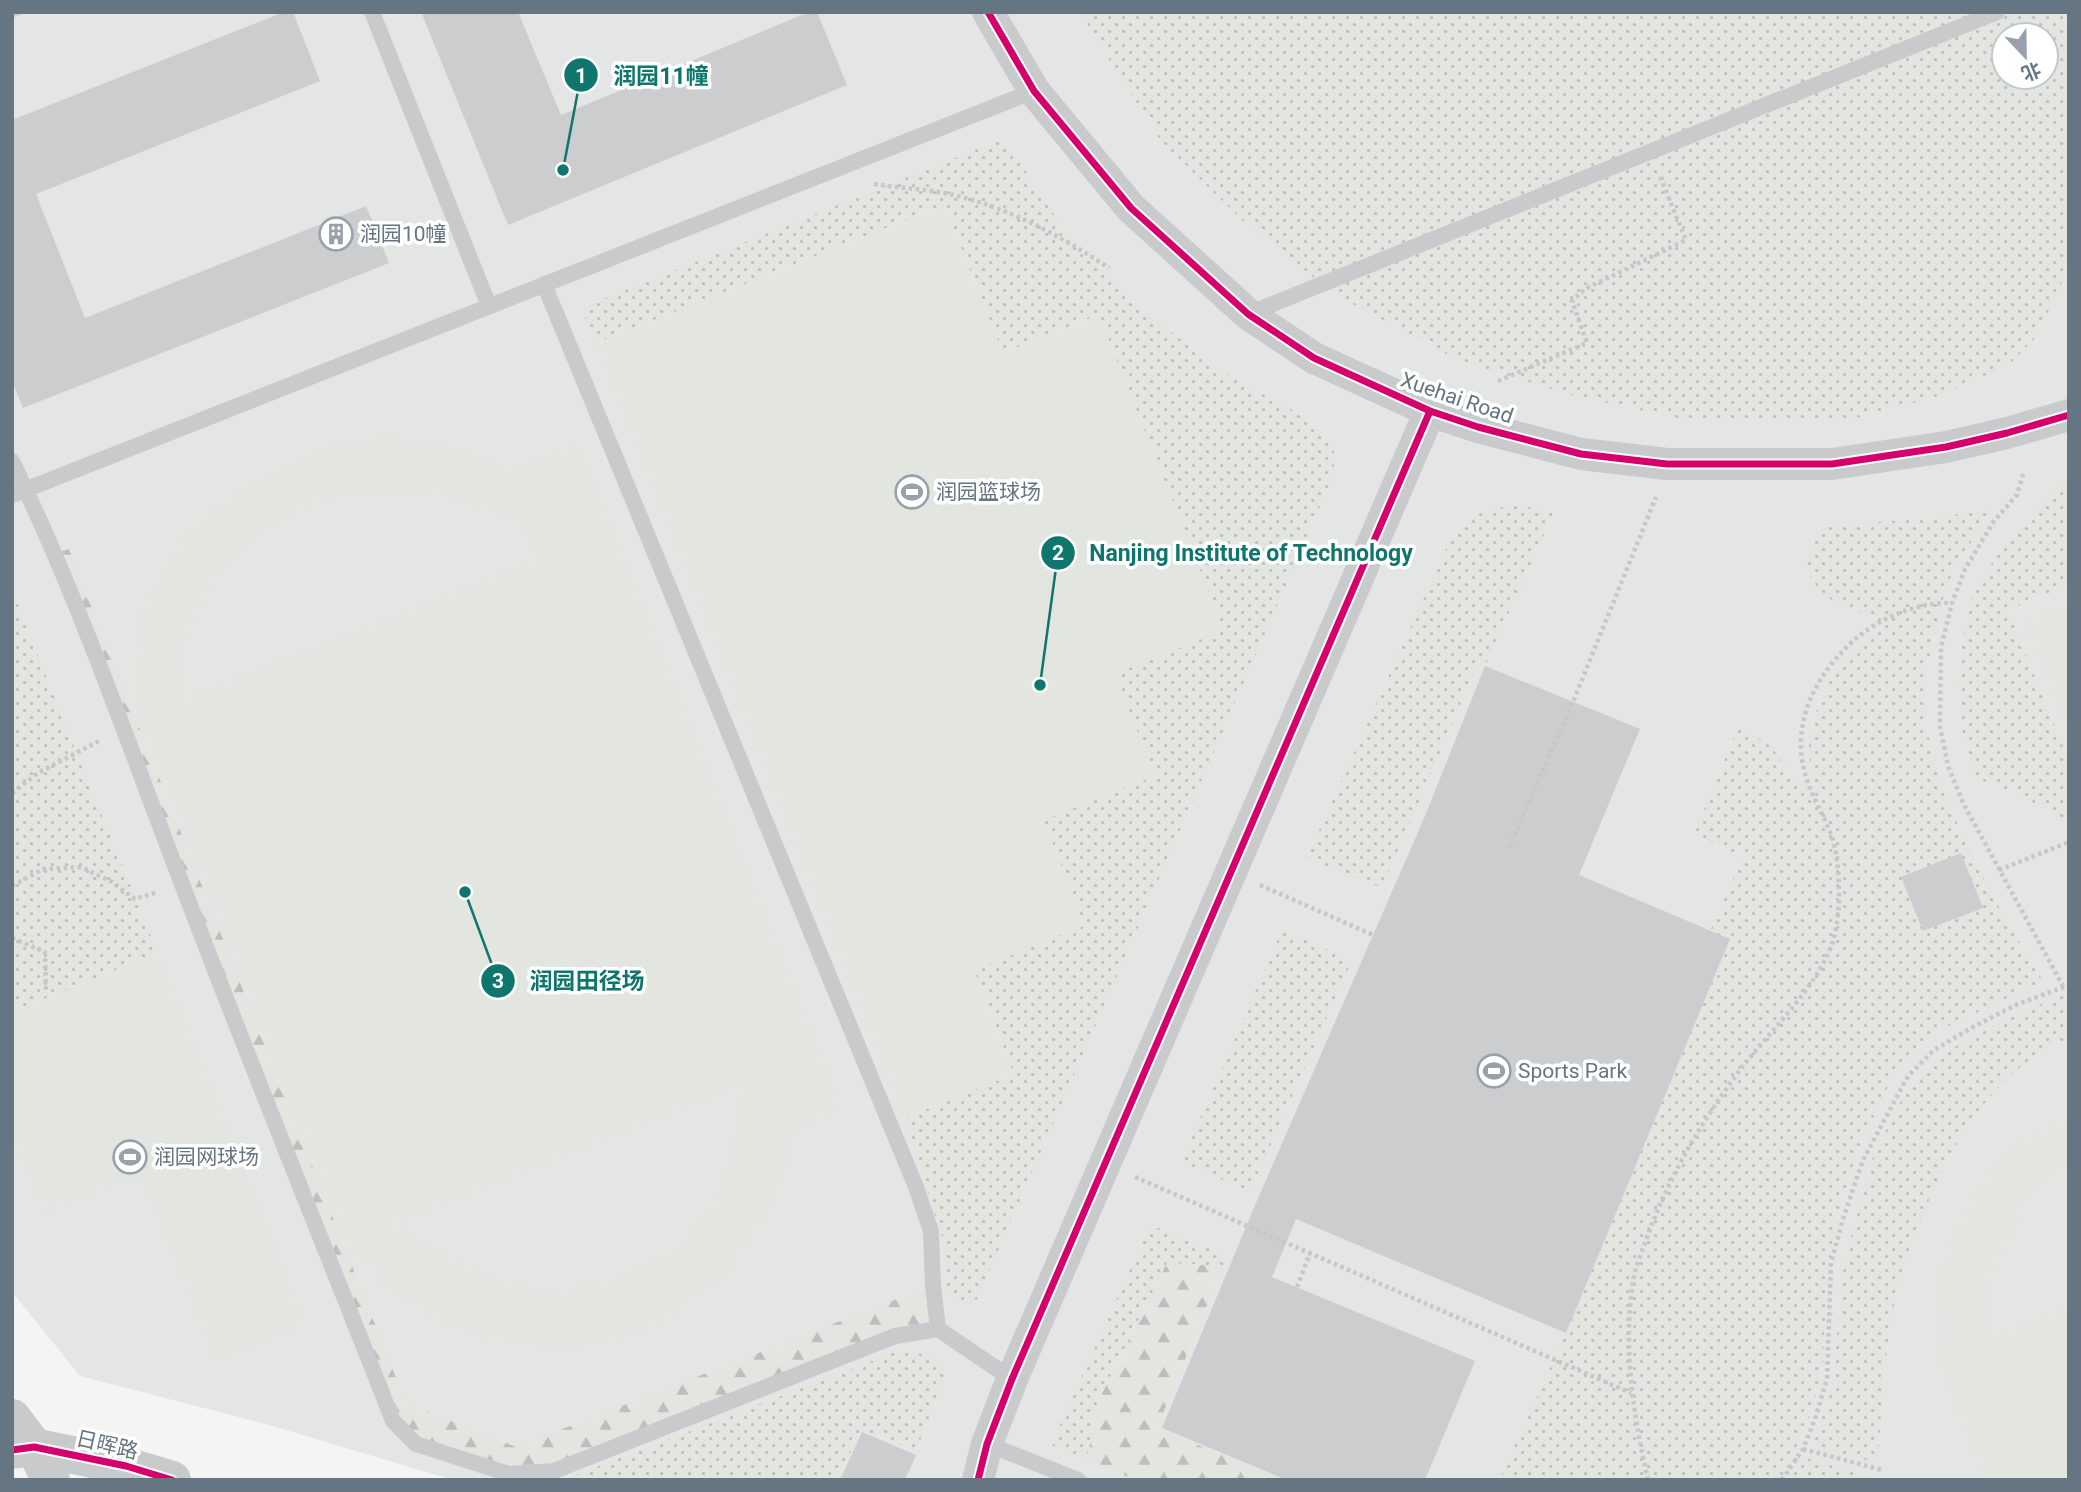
<svg xmlns="http://www.w3.org/2000/svg" width="2081" height="1492" viewBox="0 0 2081 1492" font-family="Roboto,'Noto Sans SC',sans-serif">
  <style>
    .built { fill: #e4e6e6; fill-rule: evenodd }
    .grass { fill: url(#grass-dots); fill-rule: evenodd }
    .forest { fill: url(#forest-firs) }
    .park { fill: #e3e6e0; fill-rule: evenodd }
    .building { fill: #cbcdce }
    .lines { fill: none; stroke-linecap: round; stroke-linejoin: round }
    .path { stroke: #c6c7c8; stroke-width: 4.5; stroke-dasharray: 3.5 3.5; stroke-linecap: butt }
    .service { stroke: #c9cacb; stroke-width: 16 }
    .minor { stroke: #c9cacb; stroke-width: 32 }
    .tertiary { stroke: #c9cacb; stroke-width: 38 }
    .cycleway-casing { stroke: #fff; stroke-width: 11 }
    .cycleway { stroke: #d6006c; stroke-width: 7 }
    .labels { text-anchor: middle; dominant-baseline: central; stroke-width: 7; stroke-linejoin: round; paint-order: stroke }
    .poi-label { font-size: 21px; fill: #667582; stroke: #fff; text-anchor: start }
    .street-label { font-size: 21px; fill: #667582; stroke: #fff }
    .leader { fill: none; stroke: #0f766e; stroke-width: 2.5 }
    .callout-dot { fill: #0f766e; stroke: #fff; stroke-width: 2.5 }
    .mark-label { font-size: 21px; text-anchor: middle; font-weight: bold; fill: #fff }
    .callout-label { font-size: 23px; text-anchor: middle; font-weight: bold; fill: #0f766e; stroke: #fff; stroke-width: 7; stroke-linejoin: round; paint-order: stroke }
  </style>
  <defs>
    <pattern id="grass-dots" width="8" height="8" patternUnits="userSpaceOnUse" patternTransform="scale(1.75)"><rect width="8" height="8" fill="#e3e6e0"/><path d="M2 2h.1M6 6h.1" fill="none" stroke="#bcbfbb" stroke-width="1.8" stroke-linecap="round"/></pattern>
    <pattern id="forest-firs" width="22" height="20" patternUnits="userSpaceOnUse" patternTransform="scale(1.75)"><rect width="22" height="20" fill="#e3e6e0"/><path d="M5 1l3.5 6h-7zM16 11l3.5 6h-7z" fill="#bcbfbb"/></pattern>
  </defs>
  <rect width="100%" height="100%" fill="#f4f4f3"/>
  <path class="built" d="M 12,12 L 2069,12 L 2069,1480 L 453,1480 L 266,1424 L 80,1376 L 12,1292 ZM 2004,35 L 2046,35 L 2046,77 L 2004,77 Z"/>
  <path class="grass" d="M 1081,12 L 2061,12 L 2069,31 L 2069,260 L 2059,291 L 2034,339 L 2009,365 L 1935,397 L 1856,418 L 1691,421 L 1571,395 L 1458,360 L 1334,294 L 1243,221 L 1161,141 L 1096,39 ZM 2004,35 L 2046,35 L 2046,77 L 2004,77 Z
    M 1000,140 L 1012,150 L 1057,219 L 1104,272 L 1167,329 L 1229,376 L 1298,413 L 1325,433 L 1334,452 L 1334,474 L 975,1304 L 952,1300 L 945,1281 L 943,1240 L 905,1118 L 1014,1074 L 974,970 L 1114,674 L 1223,630 L 1098,315 L 1003,353 L 944,205 L 596,343 L 581,308 Z
    M 2069,475 L 2069,585 L 2008,610 L 2069,762 L 2069,822 L 2066,822 L 2020,795 L 1975,778 L 1961,726 L 1958,678 L 1963,640 L 1973,592 L 2007,540 Z
    M 1523,506 L 1554,512 L 1485,666 L 1477,665 L 1382,888 L 1306,859 L 1451,538 C 1476,511 1486,507 1523,506 Z
    M 1993,509 C 1979,531 1962,553 1951,576 C 1945,588 1942,604 1939,617 C 1932,642 1925,669 1925,695 C 1923,783 1998,908 2043,981 L 1930,1035 L 1893,1076 L 1859,1147 L 1836,1223 L 1827,1285 L 1822,1370 L 1813,1408 L 1794,1454 L 1879,1480 L 1499,1480 L 1566,1333 L 1729,939 L 1710,931 L 1743,857 L 1694,835 L 1739,724 L 1769,745 L 1800,783 L 1813,777 C 1811,768 1809,759 1809,750 C 1811,713 1830,671 1857,646 C 1864,640 1873,635 1880,630 L 1876,616 C 1840,609 1821,599 1804,566 L 1821,526 L 1934,518 Z
    M 12,589 L 76,752 L 158,953 L 12,1012 Z
    M 1282,930 L 1352,960 L 1250,1192 L 1181,1162 Z
    M 2069,995 L 2069,1038 C 1984,1072 1939,1166 1911,1248 C 1906,1265 1898,1282 1895,1299 C 1884,1353 1881,1408 1878,1463 L 1813,1446 L 1833,1379 L 1843,1272 L 1854,1225 L 1873,1157 L 1906,1091 L 1942,1054 L 2004,1020 L 2058,997 Z
    M 1150,1225 L 1226,1255 L 1223,1266 L 1167,1263 L 1097,1403 L 1087,1460 L 1051,1445 Z
    M 903,1349 L 936,1358 L 947,1372 L 916,1451 L 861,1429 L 838,1480 L 563,1480 Z"/>
  <path class="forest" d="M 69,549 L 406,1403 L 516,1447 L 933,1285 L 938,1329 L 895,1336 L 554,1471 L 509,1474 L 416,1444 L 393,1421 L 53,554 Z
    M 1167,1263 L 1223,1266 L 1157,1428 L 1283,1480 L 1136,1480 L 1087,1460 L 1097,1404 Z"/>
  <path class="park" d="M 944,205 L 1003,353 L 1099,315 L 1224,630 L 1115,674 L 1155,776 L 1044,820 L 1084,926 L 974,970 L 1014,1074 L 905,1118 L 596,343 Z
    M 380,437 L 428,440 L 515,467 L 579,443 L 843,1110 L 795,1129 L 784,1174 L 759,1228 L 734,1266 L 684,1312 L 641,1333 L 608,1345 L 550,1347 L 491,1343 L 427,1316 L 381,1284 L 349,1243 L 136,718 L 134,668 L 142,609 L 170,558 L 197,517 L 235,492 L 284,466 L 328,446 ZM 368,491 L 436,495 L 497,515 L 527,534 L 536,559 L 185,698 L 184,643 L 218,575 L 257,535 L 314,504 ZM 744,1085 L 730,1158 L 710,1209 L 663,1253 L 611,1279 L 550,1292 L 484,1274 L 394,1224 Z
    M 2069,603 L 2069,733 L 2023,621 Z
    M 158,953 L 306,1325 L 216,1362 L 140,1175 L 45,1213 L 12,1139 L 12,1012 Z
    M 2069,1115 L 2069,1170 L 2061,1174 L 2022,1213 L 1988,1282 L 1989,1337 L 2069,1306 L 2069,1480 L 1985,1480 C 1969,1441 1950,1401 1940,1360 C 1935,1336 1939,1272 1946,1248 C 1953,1229 1986,1172 2001,1157 C 2017,1140 2048,1126 2069,1115 Z"/>
  <path class="building" d="M 12,12 L 27,12 L 12,18 Z
    M 284,12 L 293,12 L 320,81 L 36,194 L 85,318 L 366,206 L 389,263 L 23,408 L 12,381 L 12,120 Z
    M 421,12 L 518,12 L 561,115 L 809,12 L 817,12 L 847,85 L 508,225 Z
    M 1485,666 L 1640,729 L 1579,875 L 1730,939 L 1566,1333 L 1296,1219 L 1272,1277 L 1475,1361 L 1425,1480 L 1287,1480 L 1162,1428 L 1256,1203 L 1425,816 Z
    M 1961,853 L 1983,908 L 1923,931 L 1901,877 Z
    M 862,1432 L 916,1455 L 905,1480 L 840,1480 Z"/>
  <g class="lines">
    <path class="path" d="M 874,184 C 899,188 924,189 949,194 C 1006,206 1061,236 1109,268
      M 1498,381 L 1587,343 L 1572,301 L 1585,289 L 1686,240 L 1659,174
      M 2023,474 L 2017,495 L 1994,521 L 1965,569 L 1952,603 L 1941,647 L 1940,727 L 1948,766 L 1963,803 L 2063,986
      M 12,793 L 38,773 L 101,740
      M 1509,848 L 1573,702 L 1656,497
      M 1999,870 L 2069,842
      M 1260,885 L 1373,935
      M 12,886 L 43,869 L 81,867 L 112,882 L 135,899 L 158,892
      M 12,938 L 45,952 L 46,992
      M 1135,1177 L 1631,1393
      M 1297,1287 L 1310,1253
      M 1803,1449 L 1882,1470
      M 1648,1480 C 1633,1413 1622,1344 1634,1276 C 1636,1266 1641,1255 1644,1246 C 1666,1181 1702,1120 1743,1066 C 1771,1030 1823,981 1834,937 C 1841,910 1840,875 1835,848 C 1830,824 1814,803 1807,780 C 1789,727 1813,679 1851,643 C 1876,619 1917,602 1952,603
      M 1782,1480 L 1803,1449 L 1815,1419 L 1827,1379 L 1831,1263 L 1843,1219 L 1863,1160 L 1908,1076 L 1934,1050 L 1973,1027 L 2018,1004 L 2069,985"/>
    <path class="service" d="M 372,12 L 489,306
      M 544,284 L 916,1187 L 931,1231 L 933,1285 L 938,1329
      M 1248,314 L 1997,12
      M 12,461 C 78,596 128,744 182,884 C 250,1064 323,1242 393,1421 L 416,1444 L 509,1474 L 554,1471 L 895,1336 L 938,1329 L 1012,1379
      M 12,495 L 1034,91
      M 987,1444 L 1078,1480"/>
    <path class="minor" d="M 988,12 L 1034,91 L 1131,208 L 1248,314 L 1314,358 L 1430,411 L 1478,427 L 1581,454 L 1667,464 L 1832,464 L 1946,447 L 2007,433 L 2069,415
      M 978,1480 L 987,1444 L 1012,1379 L 1430,411"/>
    <path class="tertiary" d="M 12,1418 L 34,1447 L 51,1480
      M 12,1450 L 34,1447 L 126,1466 L 172,1480"/>
    <defs>
      <path id="cycleway" d="M 988,12 L 1034,91 L 1131,208 L 1248,314 L 1314,358 L 1430,411 L 1478,427 L 1581,454 L 1667,464 L 1832,464 L 1946,447 L 2007,433 L 2069,415
        M 12,1450 L 34,1447 L 126,1466 L 172,1480
        M 978,1480 L 987,1444 L 1012,1379 L 1430,411"/>
    </defs>
    <use href="#cycleway" class="cycleway-casing"/>
    <use href="#cycleway" class="cycleway"/>
  </g>
  <defs>
    <symbol id="building-ring" viewBox="-11 -11 22 22"><circle r="9.5" fill="#fff" stroke="#98a1aa" stroke-width="1.5"/><path d="M-4-6H4V6H1V3H-1V6H-4ZM-2.5-4.3h1.7v1.8h-1.7ZM.8-4.3h1.7v1.8H.8ZM-2.5-1h1.7V.8h-1.7ZM.8-1h1.7V.8H.8Z" fill="#98a1aa"/></symbol>
    <symbol id="stadium-ring" viewBox="-11 -11 22 22"><circle r="9.5" fill="#fff" stroke="#98a1aa" stroke-width="1.5"/><path d="M0-5a6.5 5 0 1 0 0 10a6.5 5 0 1 0 0-10ZM-3.5-1.8h7v3.6h-7Z" fill="#98a1aa"/></symbol>
  </defs>
  <g fill-rule="evenodd">
    <use href="#building-ring" x="317" y="215" width="38" height="38"/>
    <use href="#stadium-ring" x="893" y="473" width="38" height="38"/>
    <use href="#stadium-ring" x="1475" y="1052" width="38" height="38"/>
    <use href="#stadium-ring" x="111" y="1138" width="38" height="38"/>
  </g>
  <g class="labels">
    <g class="poi-label">
      <text x="360" y="234">润园10幢</text>
      <text x="936" y="492">润园篮球场</text>
      <text x="1518" y="1071">Sports Park</text>
      <text x="154" y="1157">润园网球场</text>
    </g>
    <g class="street-label">
      <text transform="translate(1457 398) rotate(19)">Xuehai Road</text>
      <text transform="translate(107 1445) rotate(13)">日晖路</text>
    </g>
  </g>
  <path class="leader" d="M563 170L581 75M1040 685L1058 553M465 892L498 981"/>
  <g class="callout-dot">
    <circle cx="563" cy="170" r="7"/>
    <circle cx="1040" cy="685" r="7"/>
    <circle cx="465" cy="892" r="7"/>
    <circle cx="581" cy="75" r="18"/>
    <circle cx="1058" cy="553" r="18"/>
    <circle cx="498" cy="981" r="18"/>
  </g>
  <g class="mark-label">
    <text x="581" y="83">1</text>
    <text x="1058" y="560">2</text>
    <text x="498" y="988">3</text>
  </g>
  <g class="callout-label">
    <text x="661" y="84">润园11幢</text>
    <text x="1251" y="561">Nanjing Institute of Technology</text>
    <text x="587" y="989">润园田径场</text>
  </g>
  <rect width="2081" height="1492" fill="none" stroke="#667582" stroke-width="28"/>
  <g transform="translate(2025 56) rotate(158)"><circle r="33" fill="#ffffff" stroke="#c2c8cd" stroke-width="2"/>
  <path d="M0-5L12 26L0 18L-12 26Z" fill="#98a1aa"/>
  <text y="-10" font-size="19" font-weight="bold" text-anchor="middle" fill="#667582">北</text>
  </g>
</svg>
